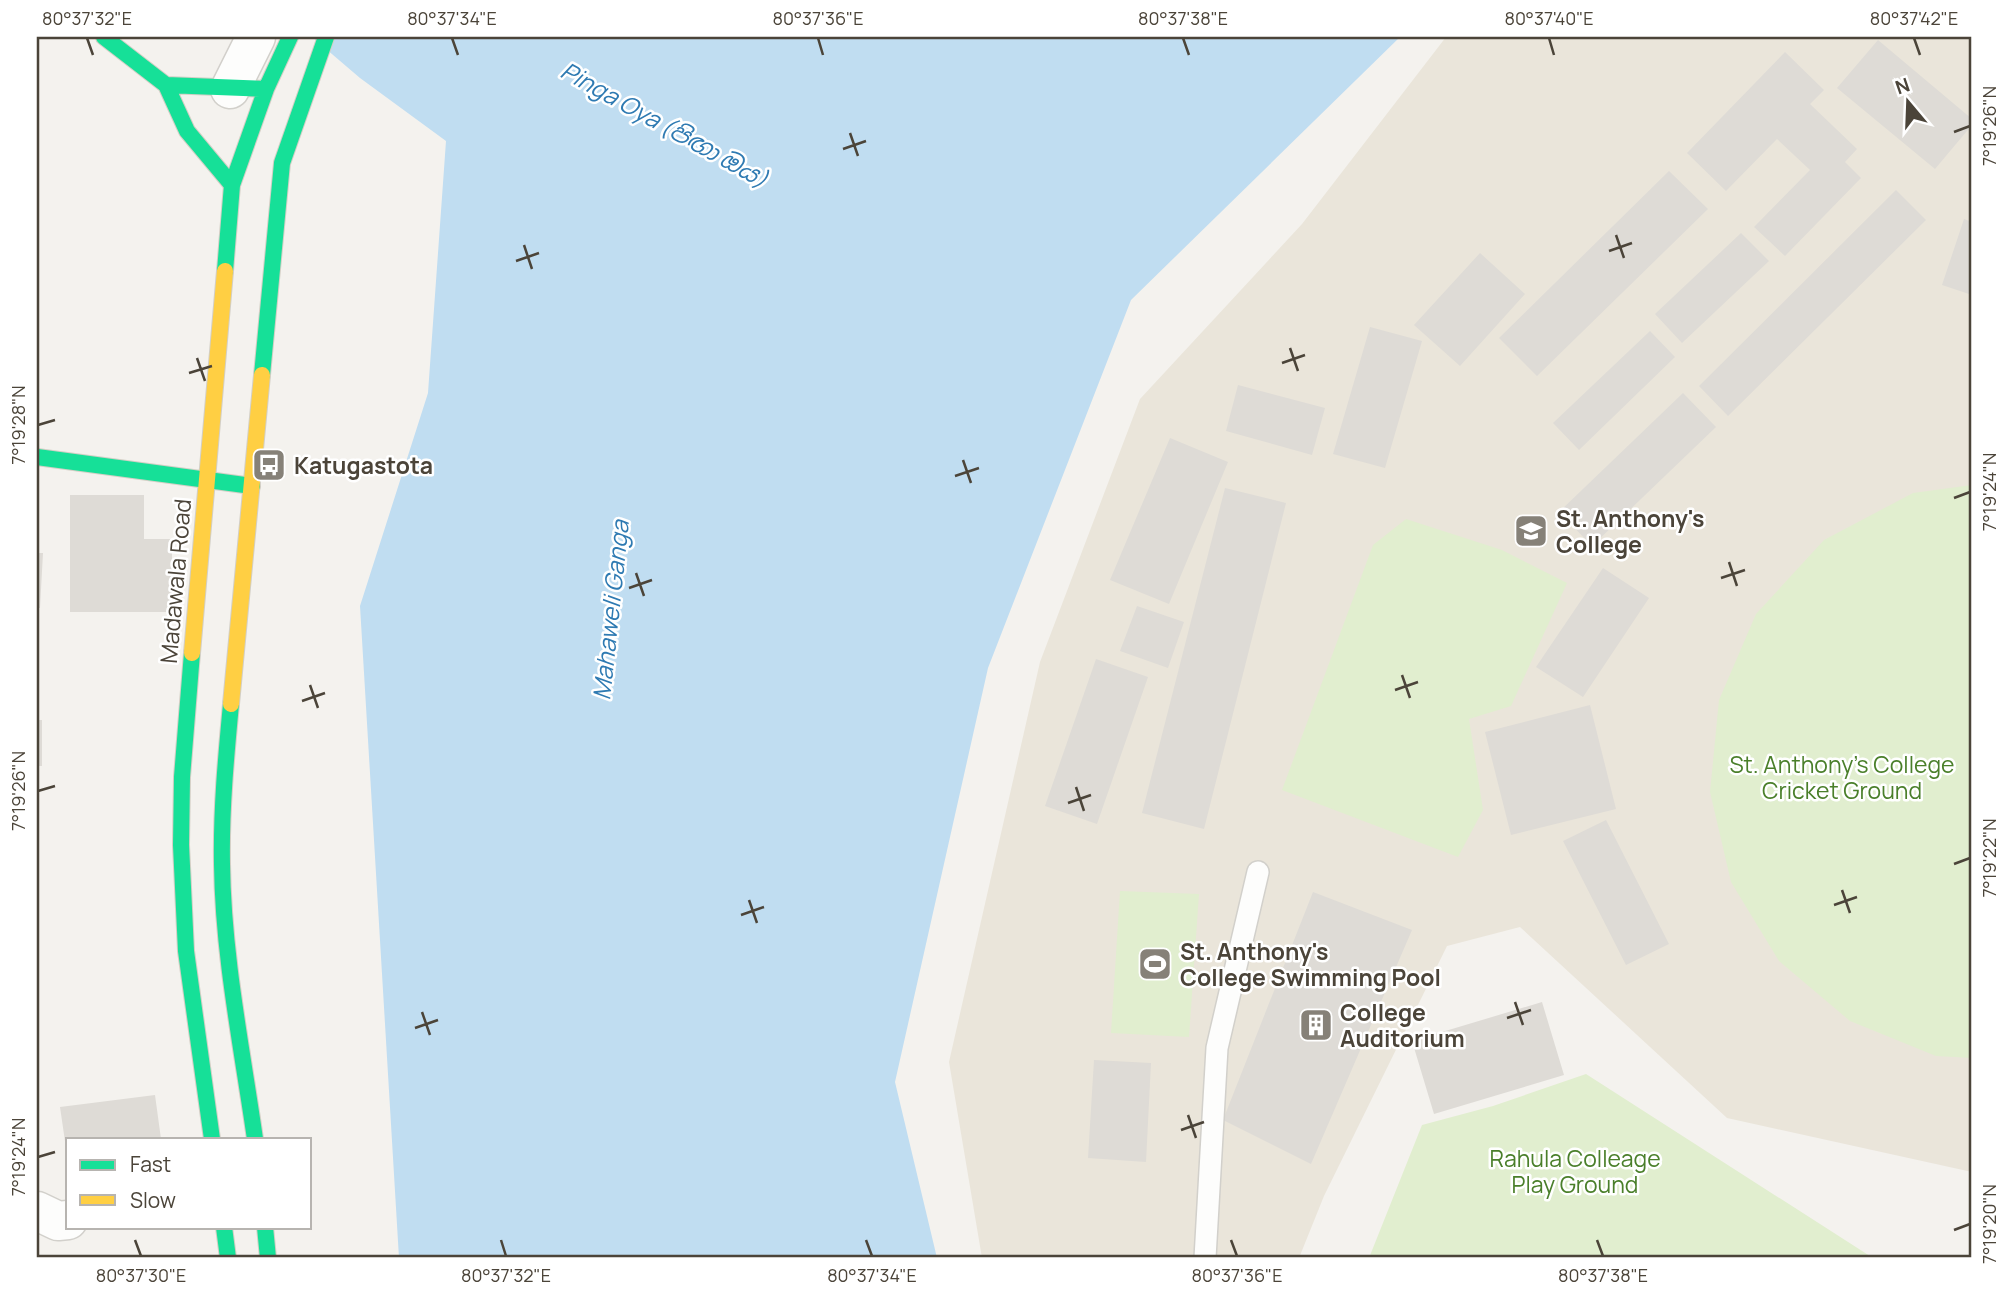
<svg xmlns="http://www.w3.org/2000/svg" width="2009" height="1295" viewBox="0 0 2009 1295" font-family="Manrope,'Noto Sans Sinhala',sans-serif">
  <style>
    .education { fill: #eae5da }
    .green { fill: #e1eecf }
    .water { fill: #c0ddf1 }
    .building { fill: #dedbd6 }
    .lines { fill: none; stroke-linecap: round; stroke-linejoin: round }
    .lane-casing { stroke: #d2d0cb; stroke-width: 24 }
    .street-casing { stroke: #d2d0cb; stroke-width: 41 }
    .fast-casing { stroke: #d3cfc5; stroke-width: 18 }
    .slow-casing { stroke: #d3cfc5; stroke-width: 18 }
    .lane { stroke: #fdfdfc; stroke-width: 21 }
    .street { stroke: #fdfdfc; stroke-width: 38 }
    .fast { stroke: #16e098; stroke-width: 16 }
    .slow { stroke: #ffcf43; stroke-width: 16 }
    .ticks { fill: none; stroke: #4b4439; stroke-width: 2.5 }
    .labels { text-anchor: middle; dominant-baseline: central; stroke-width: 5; stroke-linejoin: round; paint-order: stroke }
    .poi-label { font-size: 23px; font-weight: bold; fill: #4b4439; stroke: #fff; text-anchor: start }
    .street-label { font-size: 23px; fill: #4b4439; stroke: #fff }
    .park-label { font-size: 23px; fill: #4a7f2a; stroke: #fff }
    .water-label { font-size: 24px; font-style: italic; fill: #2e7ab2; stroke: #fff }
    .neatline { fill: none; stroke: #4b4439; stroke-width: 2.5 }
    .ticks-label { font-size: 18px; text-anchor: middle; fill: #4b4439 }
  </style>
  <rect width="100%" height="100%" fill="#f4f2ee"/>
  <path class="education" d="M 1446,37 L 1972,37 L 1972,1172 L 1727,1118 L 1520,927 L 1447,946 L 1324,1196 L 1299,1258 L 982,1258 L 949,1062 L 1040,662 L 1140,399 L 1302,224 Z"/>
  <path class="green" d="M 1972,485 L 1972,1058 L 1936,1056 L 1850,1021 L 1779,961 L 1731,882 L 1710,792 L 1719,700 L 1756,614 L 1824,540 L 1913,493 Z
    M 1406,519 L 1502,550 L 1567,583 L 1511,706 L 1469,719 L 1483,810 L 1458,857 L 1282,790 L 1373,545 Z
    M 1120,891 L 1199,894 L 1189,1037 L 1111,1033 Z
    M 1586,1074 L 1873,1258 L 1369,1258 L 1422,1125 L 1493,1106 Z"/>
  <path class="water" d="M 312,37 L 1400,37 L 1131,300 L 988,668 L 895,1082 L 937,1258 L 399,1258 L 360,606 L 428,393 L 446,141 L 360,78 Z"/>
  <path class="building" d="M 1878,40 L 1972,119 L 1972,125 L 1935,169 L 1837,88 Z
    M 1785,52 L 1824,90 L 1810,104 L 1857,149 L 1845,162 L 1861,178 L 1785,256 L 1754,227 L 1810,170 L 1777,139 L 1726,191 L 1687,153 Z
    M 1669,171 L 1708,209 L 1537,376 L 1499,338 Z
    M 1896,190 L 1926,220 L 1728,416 L 1699,386 Z
    M 1964,219 L 1972,222 L 1972,295 L 1942,285 Z
    M 1741,233 L 1769,261 L 1682,343 L 1655,314 Z
    M 1480,253 L 1525,294 L 1460,366 L 1414,325 Z
    M 1370,327 L 1422,341 L 1385,468 L 1333,454 Z
    M 1650,331 L 1675,357 L 1579,450 L 1553,423 Z
    M 1238,385 L 1325,408 L 1312,455 L 1226,431 Z
    M 1683,393 L 1716,427 L 1592,546 L 1559,512 Z
    M 1170,438 L 1228,462 L 1169,604 L 1110,580 Z
    M 1225,488 L 1286,503 L 1204,829 L 1142,813 Z
    M 70,495 L 144,495 L 144,539 L 172,539 L 172,612 L 70,612 Z
    M 37,553 L 43,553 L 40,608 L 37,608 Z
    M 1603,568 L 1649,598 L 1583,697 L 1536,667 Z
    M 1137,606 L 1184,622 L 1168,668 L 1120,651 Z
    M 1096,659 L 1148,677 L 1097,824 L 1045,806 Z
    M 1590,705 L 1616,809 L 1511,835 L 1485,732 Z
    M 37,720 L 42,720 L 42,766 L 37,766 Z
    M 1606,820 L 1669,944 L 1626,965 L 1563,841 Z
    M 1313,892 L 1412,930 L 1311,1164 L 1223,1120 Z
    M 1542,1002 L 1564,1075 L 1434,1114 L 1412,1041 Z
    M 1094,1060 L 1151,1063 L 1146,1162 L 1088,1158 Z
    M 155,1095 L 161,1139 L 68,1139 L 67,1155 L 60,1107 Z"/>
  <g class="lines">
    <defs>
      <path id="lane" d="M 1205,1258 L 1217,1048 L 1258,872"/>
      <path id="street" d="M 230,89 L 256,37
        M 37,1211 L 58,1221 L 68,1220"/>
      <path id="fast" d="M 104,37 L 166,85 L 187,131 L 232,185
        M 166,85 L 266,89
        M 225,271 L 232,185 L 266,89 L 290,37
        M 262,375 L 282,163 L 326,37
        M 37,457 L 252,486
        M 192,653 L 182,777 L 181,845 L 186,951 L 212,1139
        M 231,704 C 226,757 221,810 222,864 C 223,956 242,1048 255,1139
        M 224,1227 L 228,1258
        M 265,1227 L 268,1258"/>
      <path id="slow" d="M 192,653 L 225,271
        M 231,704 L 262,375"/>
    </defs>
    <use href="#lane" class="lane-casing"/>
    <use href="#street" class="street-casing"/>
    <use href="#fast" class="fast-casing"/>
    <use href="#slow" class="slow-casing"/>
    <use href="#lane" class="lane"/>
    <use href="#street" class="street"/>
    <use href="#fast" class="fast"/>
    <use href="#slow" class="slow"/>
  </g>
  <path class="ticks" d="M 87,38 L 93,55M 452,38 L 458,55M 818,38 L 823,55M 1183,38 L 1189,55M 1549,38 L 1554,55M 1914,38 L 1920,55M 1954,132 L 1970,126M 850,133 L 858,156M 843,149 L 866,141M 1616,235 L 1624,258M 524,245 L 532,269M 1609,251 L 1632,243M 516,261 L 539,253M 1290,348 L 1298,371M 197,358 L 205,381M 1282,363 L 1305,355M 189,373 L 212,366M 38,425 L 55,420M 963,460 L 971,483M 955,476 L 979,468M 1954,498 L 1970,492M 1729,562 L 1737,586M 636,573 L 644,596M 1721,578 L 1745,570M 629,588 L 652,580M 1402,675 L 1410,698M 310,685 L 318,708M 1395,690 L 1418,682M 302,701 L 325,693M 1076,787 L 1084,811M 38,791 L 55,786M 1068,803 L 1091,795M 1954,864 L 1970,858M 1842,890 L 1850,913M 749,900 L 757,923M 1834,905 L 1857,897M 741,915 L 764,907M 1515,1002 L 1523,1025M 422,1012 L 430,1035M 1507,1018 L 1531,1010M 415,1028 L 438,1020M 1188,1115 L 1196,1138M 1181,1130 L 1204,1122M 38,1157 L 55,1152M 1954,1230 L 1970,1224M 135,1240 L 141,1256M 501,1240 L 506,1256M 866,1240 L 872,1256M 1231,1240 L 1237,1256M 1597,1240 L 1603,1256"/>
  <defs>
    <symbol id="bus-square" viewBox="-11 -11 22 22"><rect x="-9" y="-9" width="18" height="18" rx="4" fill="#868178" stroke="#fff"/><path d="M-5-6H5V4H4V6H2V4H-2V6H-4V4H-5ZM-3.5-4V0h7V-4ZM-3.5 1.2v1.5H-2V1.2ZM2 1.2v1.5H3.5V1.2Z" fill="#fff"/></symbol>
    <symbol id="school-square" viewBox="-11 -11 22 22"><rect x="-9" y="-9" width="18" height="18" rx="4" fill="#868178" stroke="#fff"/><path d="M0-5L7-2L0 1L-7-2ZM-4 1L0 2.5L4 1V4Q0 6-4 4Z" fill="#fff"/></symbol>
    <symbol id="stadium-square" viewBox="-11 -11 22 22"><rect x="-9" y="-9" width="18" height="18" rx="4" fill="#868178" stroke="#fff"/><path d="M0-5a6.5 5 0 1 0 0 10a6.5 5 0 1 0 0-10ZM-3.5-1.8h7v3.6h-7Z" fill="#fff"/></symbol>
    <symbol id="building-square" viewBox="-11 -11 22 22"><rect x="-9" y="-9" width="18" height="18" rx="4" fill="#868178" stroke="#fff"/><path d="M-4-6H4V6H1V3H-1V6H-4ZM-2.5-4.3h1.7v1.8h-1.7ZM.8-4.3h1.7v1.8H.8ZM-2.5-1h1.7V.8h-1.7ZM.8-1h1.7V.8H.8Z" fill="#fff"/></symbol>
  </defs>
  <g fill-rule="evenodd">
    <use href="#bus-square" x="250" y="446" width="38" height="38"/>
    <use href="#school-square" x="1512" y="512" width="38" height="38"/>
    <use href="#stadium-square" x="1136" y="945" width="38" height="38"/>
    <use href="#building-square" x="1297" y="1006" width="38" height="38"/>
  </g>
  <g class="labels">
    <g class="poi-label">
      <text x="294" y="465">Katugastota</text>
      <text x="1556" y="518">St. Anthony's<tspan x="1556" dy="26">College</tspan></text>
      <text x="1180" y="951">St. Anthony's<tspan x="1180" dy="26">College Swimming Pool</tspan></text>
      <text x="1340" y="1012">College<tspan x="1340" dy="26">Auditorium</tspan></text>
    </g>
    <g class="street-label">
      <text transform="translate(175 581) rotate(-85)">Madawala Road</text>
    </g>
    <g class="park-label">
      <text x="1842" y="764">St. Anthony's College<tspan x="1842" dy="26">Cricket Ground</tspan></text>
      <text x="1575" y="1158">Rahula Colleage<tspan x="1575" dy="26">Play Ground</tspan></text>
    </g>
    <g class="water-label">
      <text transform="translate(665 124) rotate(29)">Pinga Oya (පිඟා ඔය)</text>
      <text transform="translate(610 610) rotate(-84)">Mahaweli Ganga</text>
    </g>
  </g>
  <rect width="2009" height="1295" fill="none" stroke="#ffffff" stroke-width="77"/>
  <rect x="66" y="1138" width="245" height="91" fill="#ffffff" stroke="#b7b4b0" stroke-width="2"/>
  <rect x="80" y="1160" width="35" height="10" fill="#16e098" stroke="#b7b4b0" stroke-width="2"/>
  <text x="130" y="1172" font-size="21" fill="#4b4439">Fast</text>
  <rect x="80" y="1195" width="35" height="10" fill="#ffcf43" stroke="#b7b4b0" stroke-width="2"/>
  <text x="130" y="1208" font-size="21" fill="#4b4439">Slow</text>
  <g transform="translate(1908 102) rotate(341)" stroke="#ffffff" stroke-width="5" paint-order="stroke">
  <path d="M0-5L12 26L0 18L-12 26Z" fill="#4b4439"/>
  <text y="-10" font-size="19" font-weight="bold" text-anchor="middle" fill="#4b4439">N</text>
  </g>
  <rect x="38" y="38" width="1932" height="1218" class="neatline"/>
  <g class="ticks-label">
    <text x="87" y="25">80°37'32"E</text>
    <text x="452" y="25">80°37'34"E</text>
    <text x="818" y="25">80°37'36"E</text>
    <text x="1183" y="25">80°37'38"E</text>
    <text x="1549" y="25">80°37'40"E</text>
    <text x="1914" y="25">80°37'42"E</text>
    <text transform="translate(1990 126) rotate(-90)" y="6">7°19'26"N</text>
    <text transform="translate(19 425) rotate(-90)" y="6">7°19'28"N</text>
    <text transform="translate(1990 492) rotate(-90)" y="6">7°19'24"N</text>
    <text transform="translate(19 791) rotate(-90)" y="6">7°19'26"N</text>
    <text transform="translate(1990 858) rotate(-90)" y="6">7°19'22"N</text>
    <text transform="translate(19 1157) rotate(-90)" y="6">7°19'24"N</text>
    <text transform="translate(1990 1224) rotate(-90)" y="6">7°19'20"N</text>
    <text x="141" y="1282">80°37'30"E</text>
    <text x="506" y="1282">80°37'32"E</text>
    <text x="872" y="1282">80°37'34"E</text>
    <text x="1237" y="1282">80°37'36"E</text>
    <text x="1603" y="1282">80°37'38"E</text>
  </g>
</svg>
